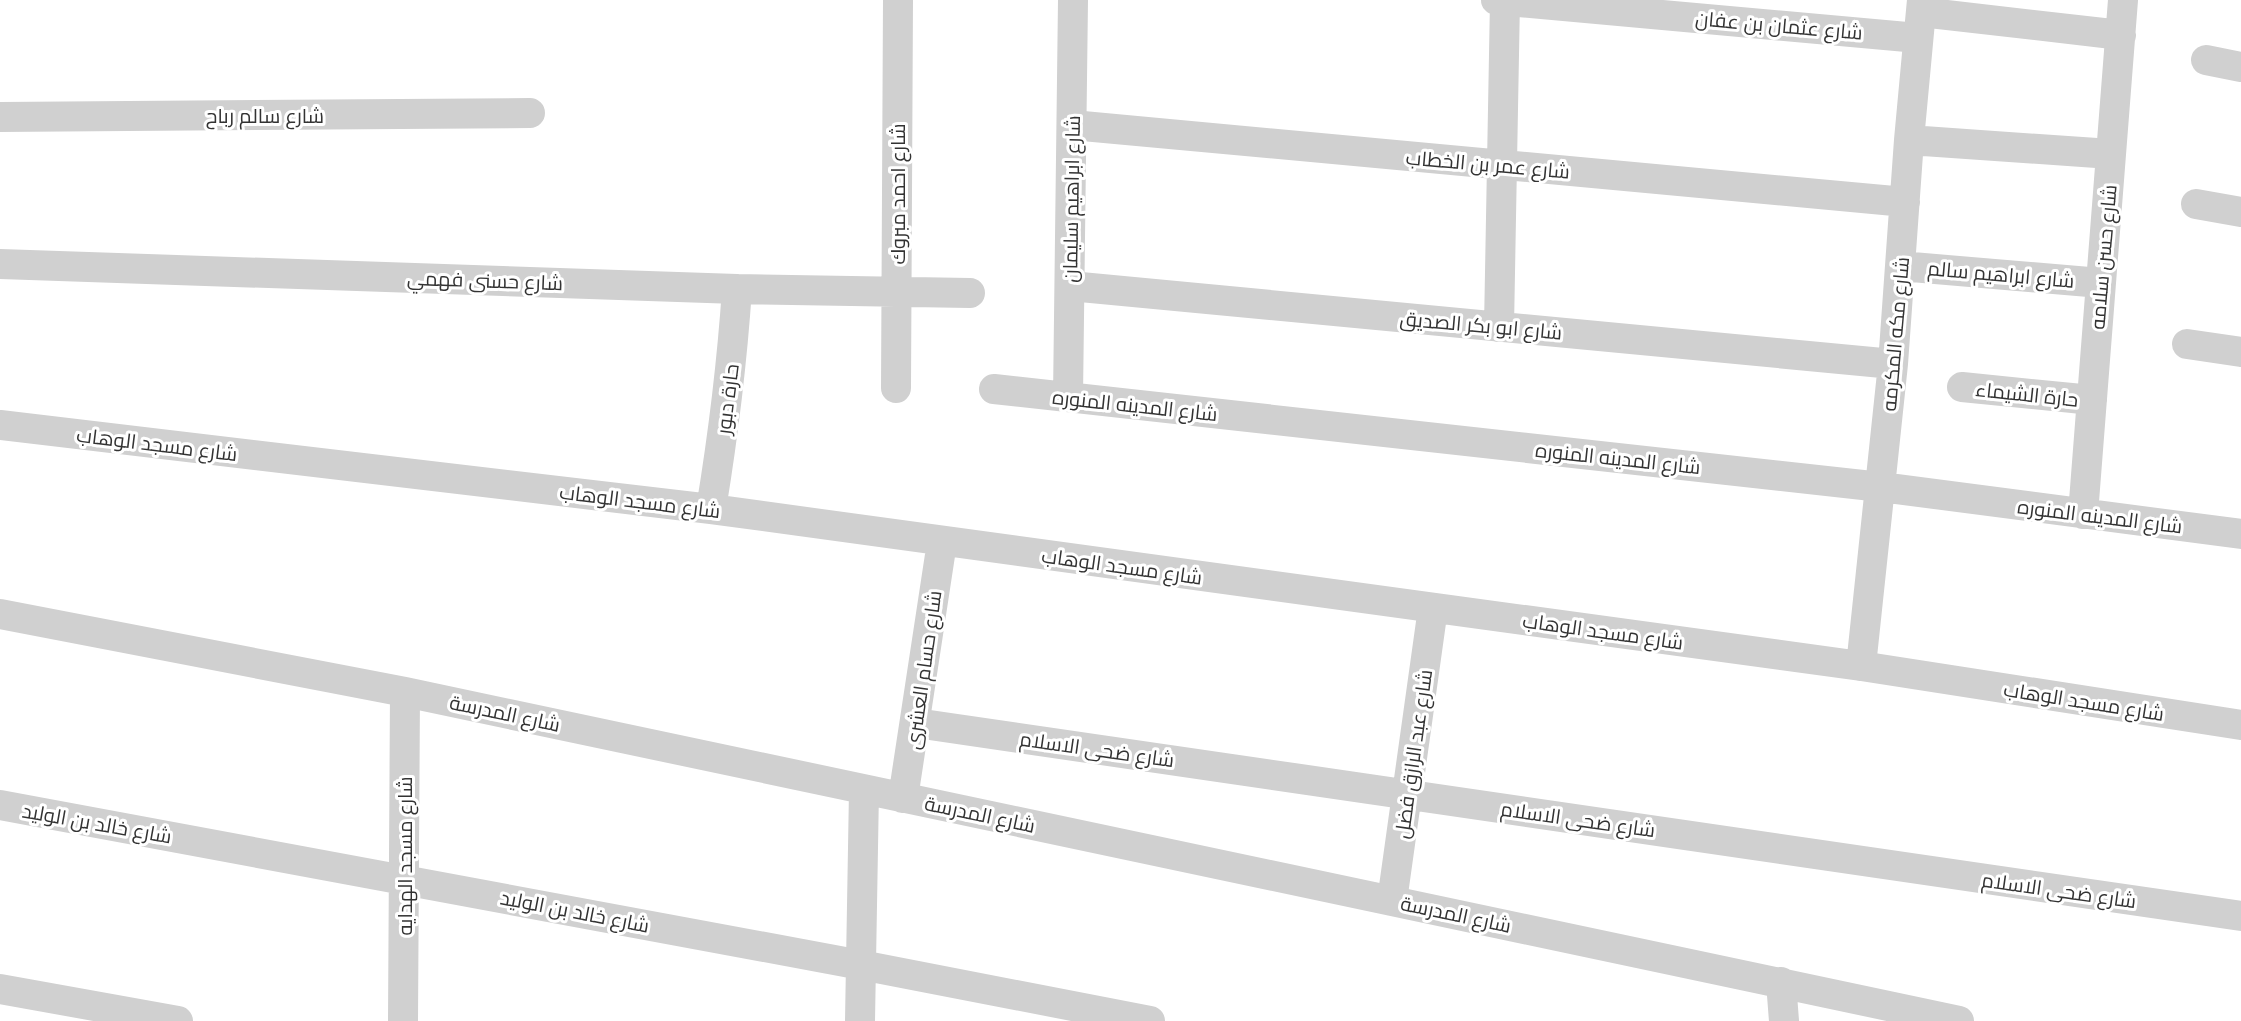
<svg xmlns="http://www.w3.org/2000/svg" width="2241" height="1021" viewBox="0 0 2241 1021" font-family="'Open Sans',Cairo,sans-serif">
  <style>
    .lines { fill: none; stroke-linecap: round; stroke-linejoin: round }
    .street { stroke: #d0d0d0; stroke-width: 30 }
    .labels { text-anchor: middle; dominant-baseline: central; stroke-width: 6; stroke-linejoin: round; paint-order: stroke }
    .street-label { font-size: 20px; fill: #333; stroke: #fff }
  </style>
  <rect width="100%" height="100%" fill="#fff"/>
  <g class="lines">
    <path class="street" d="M 1496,0 L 1918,38
      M 1921,12 L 2121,35
      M 2206,60 L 2241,67
      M 0,117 L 530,113
      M 1072,125 L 1905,202
      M 1909,140 L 2111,154
      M 2196,204 L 2241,212
      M 0,264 L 737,289 L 970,293
      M 1900,266 L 2101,283
      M 1070,286 L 1893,364
      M 1499,327 L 1505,0
      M 2187,344 L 2241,352
      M 1962,387 L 2092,400
      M 896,388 L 898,0
      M 994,389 L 1881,487 L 2241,534
      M 1068,397 L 1073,0
      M 0,425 L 711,509 L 1861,666 L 2241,725
      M 711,509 C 723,436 732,363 737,289
      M 2083,514 L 2123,0
      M 0,614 L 405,692 L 1959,1021
      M 1861,666 L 1893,364 L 1909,140 L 1922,0
      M 916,723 L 2241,916
      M 903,798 L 942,542
      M 0,805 L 861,965 L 1150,1021
      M 1392,901 L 1433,608
      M 1781,982 L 1784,1021
      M 0,989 L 178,1021
      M 403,1021 L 405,692
      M 860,1021 L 864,790"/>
  </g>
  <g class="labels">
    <g class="street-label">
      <text transform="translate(1779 25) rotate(5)">شارع عثمان بن عفان</text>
      <text x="265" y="115">شارع سالم رباح</text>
      <text transform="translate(1488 164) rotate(5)">شارع عمر بن الخطاب</text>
      <text transform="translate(897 194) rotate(-90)">شارع احمد مبروك</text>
      <text transform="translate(1071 199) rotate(-89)">شارع ابراهيم سليمان</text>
      <text transform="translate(2103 257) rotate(-85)">شارع حسن سلامه</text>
      <text transform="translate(2001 274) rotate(5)">شارع ابراهيم سالم</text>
      <text transform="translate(485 280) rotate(2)">شارع حسنى فهمي</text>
      <text transform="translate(1481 325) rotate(5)">شارع ابو بكر الصديق</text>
      <text transform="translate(1895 334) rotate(-85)">شارع مكه المكرمه</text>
      <text transform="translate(2027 394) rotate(6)">حارة الشيماء</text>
      <text transform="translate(727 399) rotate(-83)">حارة دبور</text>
      <text transform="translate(1135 405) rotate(6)">شارع المدينه المنوره</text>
      <text transform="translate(157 444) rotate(7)">شارع مسجد الوهاب</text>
      <text transform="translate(1618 458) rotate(6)">شارع المدينه المنوره</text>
      <text transform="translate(640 501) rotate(7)">شارع مسجد الوهاب</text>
      <text transform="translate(2100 516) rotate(7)">شارع المدينه المنوره</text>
      <text transform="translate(1122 566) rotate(8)">شارع مسجد الوهاب</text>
      <text transform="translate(1603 631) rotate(8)">شارع مسجد الوهاب</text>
      <text transform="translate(923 670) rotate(-82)">شارع حسام العشرى</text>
      <text transform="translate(2084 701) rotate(9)">شارع مسجد الوهاب</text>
      <text transform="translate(505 713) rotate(12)">شارع المدرسة</text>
      <text transform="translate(1097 749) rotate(8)">شارع ضحى الاسلام</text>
      <text transform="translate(1413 754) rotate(-82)">شارع عبد الرازق فضل</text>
      <text transform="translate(980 814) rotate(12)">شارع المدرسة</text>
      <text transform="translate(1578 819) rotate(8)">شارع ضحى الاسلام</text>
      <text transform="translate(97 823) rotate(10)">شارع خالد بن الوليد</text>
      <text transform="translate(404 856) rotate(-90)">شارع مسجد الهدايه</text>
      <text transform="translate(2059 890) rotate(8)">شارع ضحى الاسلام</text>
      <text transform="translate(575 911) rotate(11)">شارع خالد بن الوليد</text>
      <text transform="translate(1456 914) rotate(12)">شارع المدرسة</text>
    </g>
  </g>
</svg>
